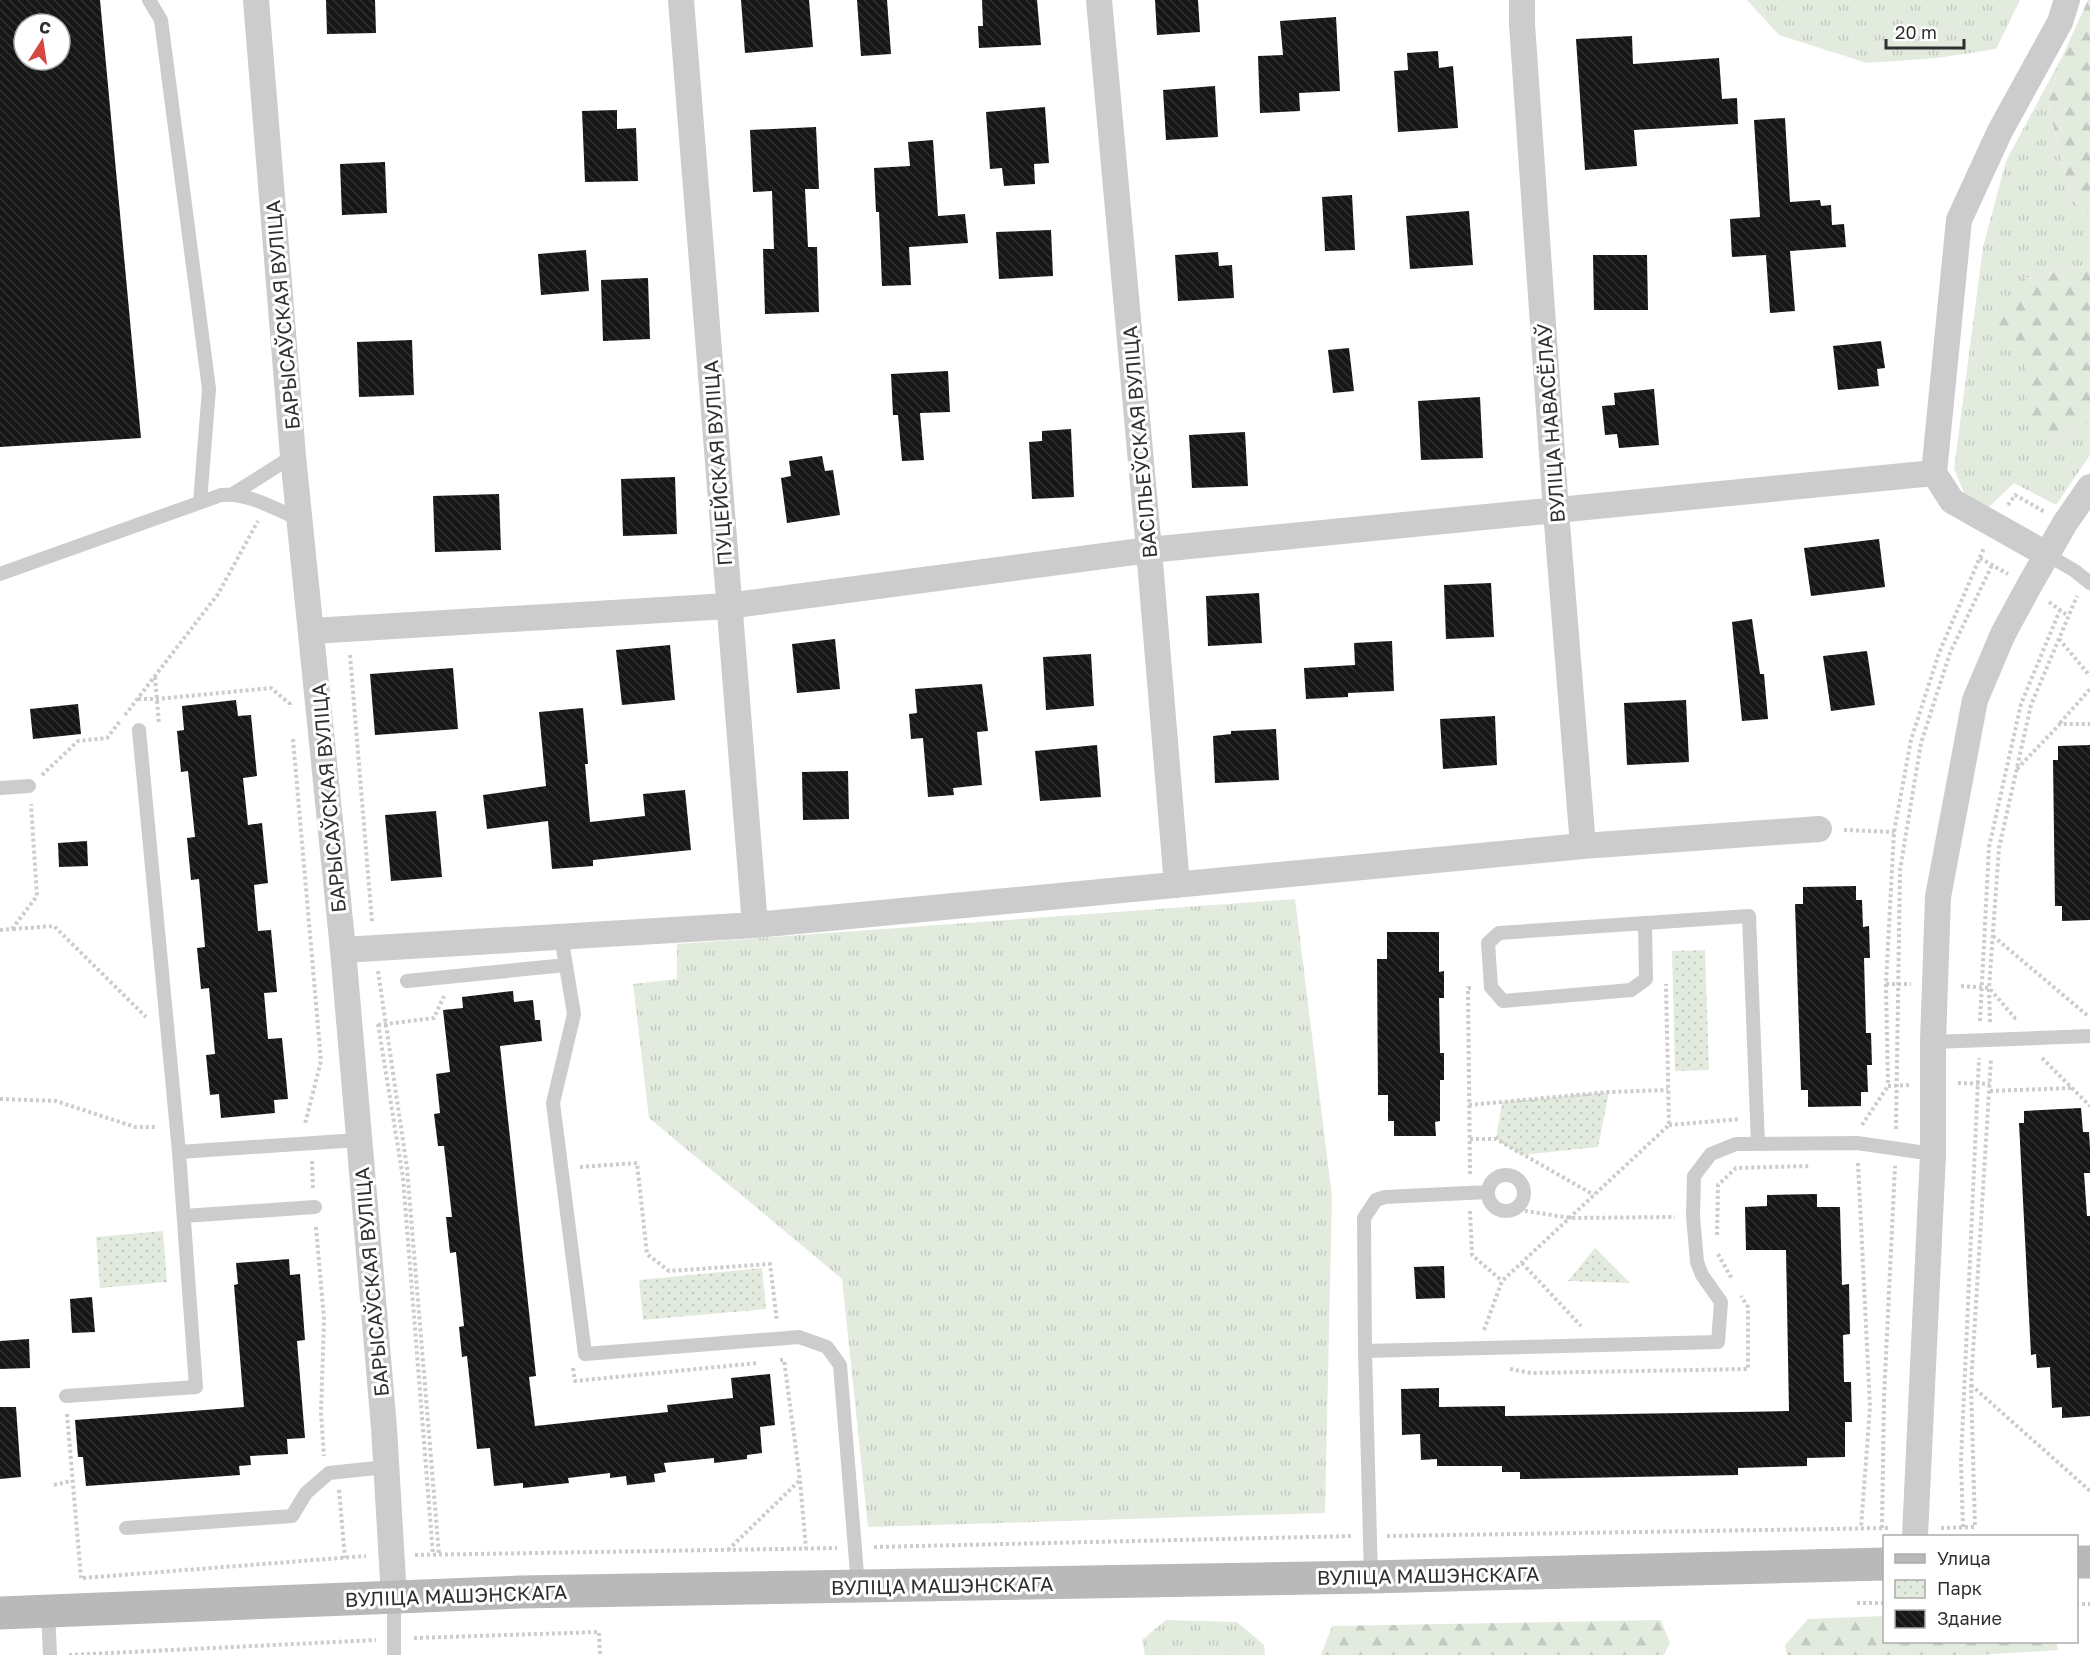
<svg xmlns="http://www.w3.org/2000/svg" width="2090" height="1655" viewBox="0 0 2090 1655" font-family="'Golos Text',sans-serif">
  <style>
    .grass { fill: url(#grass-tufts) }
    .forest { fill: url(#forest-firs) }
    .park { fill: url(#park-dots) }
    .building { fill: url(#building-back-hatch); fill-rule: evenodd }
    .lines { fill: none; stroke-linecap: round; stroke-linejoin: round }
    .path { stroke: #ccc; stroke-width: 4; stroke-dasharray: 3 3; stroke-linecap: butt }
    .lane { stroke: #ccc; stroke-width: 14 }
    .street { stroke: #ccc; stroke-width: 26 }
    .secondary { stroke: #b9b9b9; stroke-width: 33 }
    .labels { text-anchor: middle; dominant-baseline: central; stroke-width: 6; stroke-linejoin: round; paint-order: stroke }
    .street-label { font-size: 20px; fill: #2f2f2f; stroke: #fff }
  </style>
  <defs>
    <pattern id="grass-tufts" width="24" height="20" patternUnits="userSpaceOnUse" patternTransform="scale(1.5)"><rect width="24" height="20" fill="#e3ebde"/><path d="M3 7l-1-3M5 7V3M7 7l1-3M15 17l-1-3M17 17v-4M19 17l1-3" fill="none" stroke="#c3cabf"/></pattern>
    <pattern id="forest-firs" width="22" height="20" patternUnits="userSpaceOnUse" patternTransform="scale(1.5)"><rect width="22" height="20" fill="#e3ebde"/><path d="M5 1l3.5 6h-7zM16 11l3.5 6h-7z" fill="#c3cabf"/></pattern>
    <pattern id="park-dots" width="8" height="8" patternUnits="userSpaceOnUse" patternTransform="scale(1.5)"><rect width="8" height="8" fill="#e3ebde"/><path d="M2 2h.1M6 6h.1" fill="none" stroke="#c3cabf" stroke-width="1.8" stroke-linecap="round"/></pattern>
    <pattern id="building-back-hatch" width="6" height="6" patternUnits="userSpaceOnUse" patternTransform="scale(1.5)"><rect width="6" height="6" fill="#161616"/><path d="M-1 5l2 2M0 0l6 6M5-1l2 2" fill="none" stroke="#303030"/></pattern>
  </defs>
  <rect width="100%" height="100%" fill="#fff"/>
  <path class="grass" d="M 1747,0 L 2020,0 L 1996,49 L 1937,58 L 1867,63 L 1779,35 Z
    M 2062,57 L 2048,103 L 2071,199 L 2090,216 L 2090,265 L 2019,280 L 2024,363 L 2056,441 L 2090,421 L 2090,455 L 2056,505 L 2014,483 L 1989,507 L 1965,495 L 1954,469 L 1983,247 L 2006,161 Z
    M 1295,899 L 1332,1196 L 1325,1513 L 868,1527 L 842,1279 L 649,1118 L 633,984 L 677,979 L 677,944 Z
    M 1166,1620 L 1237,1622 L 1264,1645 L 1265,1655 L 1145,1655 L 1142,1640 Z"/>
  <path class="forest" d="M 2088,0 L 2090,0 L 2090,216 L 2071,199 L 2048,103 L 2062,57 Z
    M 2090,265 L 2090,421 L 2056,441 L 2030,428 L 2024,363 L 1989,332 L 2019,280 Z
    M 1884,1616 L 1884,1642 L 2056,1642 L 2058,1650 L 1979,1655 L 1787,1655 L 1785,1645 L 1808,1619 Z
    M 1661,1620 L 1670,1643 L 1664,1655 L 1321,1655 L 1332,1626 Z"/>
  <path class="park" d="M 1705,950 L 1709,1070 L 1675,1071 L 1672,951 Z
    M 1609,1092 L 1598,1147 L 1522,1155 L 1496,1139 L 1502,1102 Z
    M 163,1231 L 167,1282 L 100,1288 L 96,1237 Z
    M 1595,1248 L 1630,1283 L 1568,1281 Z
    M 762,1268 L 766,1309 L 643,1320 L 639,1280 Z"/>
  <path class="building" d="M 0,0 L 100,0 L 141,438 L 0,447 ZM 24,24 L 60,24 L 60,60 L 24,60 Z
    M 326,0 L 375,0 L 376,33 L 327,34 Z
    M 741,0 L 809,0 L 813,47 L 745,53 Z
    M 857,0 L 887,0 L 891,54 L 861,56 Z
    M 982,0 L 1037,0 L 1041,45 L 979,48 L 978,26 L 983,26 Z
    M 1155,0 L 1198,0 L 1200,32 L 1157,35 Z
    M 1336,17 L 1340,91 L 1299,93 L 1300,111 L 1260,113 L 1258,56 L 1283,55 L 1280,21 Z
    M 1632,36 L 1633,64 L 1719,58 L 1722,99 L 1737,98 L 1738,124 L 1634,130 L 1637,166 L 1585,170 L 1576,39 Z
    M 1438,51 L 1439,68 L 1453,66 L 1458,128 L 1398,132 L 1394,71 L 1408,70 L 1407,53 Z
    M 1215,86 L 1218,137 L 1166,140 L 1163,90 Z
    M 1045,107 L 1049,163 L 1034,164 L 1035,184 L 1004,186 L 1002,168 L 990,169 L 986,112 Z
    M 617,110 L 617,129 L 636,128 L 638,181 L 585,182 L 582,111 Z
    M 1785,118 L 1790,202 L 1820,200 L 1821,206 L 1831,205 L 1832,225 L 1844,224 L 1846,247 L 1790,251 L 1795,311 L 1770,313 L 1766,255 L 1732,257 L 1730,219 L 1760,217 L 1754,120 Z
    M 816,127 L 819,189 L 805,189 L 808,247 L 817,247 L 819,312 L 765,314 L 763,249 L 774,249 L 772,191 L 753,192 L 750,130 Z
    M 933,140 L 938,216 L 965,214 L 968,243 L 909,247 L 911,285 L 882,286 L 879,212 L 876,212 L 874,168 L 910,166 L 908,142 Z
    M 385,162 L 387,213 L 342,215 L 340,164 Z
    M 1352,195 L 1355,250 L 1325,251 L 1322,197 Z
    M 1469,211 L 1473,265 L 1410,269 L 1406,216 Z
    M 1051,230 L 1053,276 L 999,279 L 996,232 Z
    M 586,250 L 589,291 L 541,295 L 538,254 Z
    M 1218,252 L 1219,266 L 1232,265 L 1234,298 L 1178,301 L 1175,255 Z
    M 1593,255 L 1647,255 L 1648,310 L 1594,310 Z
    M 648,278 L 650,339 L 603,341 L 601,280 Z
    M 412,340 L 414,395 L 359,397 L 357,342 Z
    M 1881,341 L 1885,368 L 1877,369 L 1879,386 L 1838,390 L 1833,346 Z
    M 1349,348 L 1354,391 L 1333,393 L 1328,350 Z
    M 948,371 L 950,412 L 920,413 L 924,460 L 902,461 L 898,415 L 893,415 L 891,374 Z
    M 1654,389 L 1659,445 L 1619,448 L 1617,434 L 1605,435 L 1602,406 L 1615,405 L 1614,393 Z
    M 1480,397 L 1483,458 L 1421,460 L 1418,401 Z
    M 1071,429 L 1074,497 L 1032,499 L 1029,442 L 1042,441 L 1042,431 Z
    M 1245,432 L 1248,486 L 1192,488 L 1189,435 Z
    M 822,456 L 825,471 L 833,470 L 840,515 L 787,523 L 781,478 L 791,476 L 789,461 Z
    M 675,477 L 677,534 L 623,536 L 621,479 Z
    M 499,494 L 501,550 L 435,552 L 433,496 Z
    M 1879,539 L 1885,587 L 1811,596 L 1804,548 Z
    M 1491,583 L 1494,637 L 1446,639 L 1444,585 Z
    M 1259,593 L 1262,643 L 1208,646 L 1206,596 Z
    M 1752,619 L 1760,674 L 1764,674 L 1768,719 L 1742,721 L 1732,622 Z
    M 835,639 L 840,689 L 797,693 L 792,644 Z
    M 1392,641 L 1394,691 L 1348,693 L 1348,697 L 1306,699 L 1304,668 L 1355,665 L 1354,643 Z
    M 670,645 L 675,700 L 622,705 L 616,650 Z
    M 1867,651 L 1875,705 L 1831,711 L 1823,656 Z
    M 1091,654 L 1094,706 L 1046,710 L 1043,657 Z
    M 453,668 L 458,729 L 375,735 L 370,674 Z
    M 982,684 L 988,731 L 977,732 L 982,785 L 953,788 L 954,795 L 928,797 L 923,738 L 911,739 L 909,714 L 917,713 L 915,689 Z
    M 236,700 L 238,716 L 251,715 L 257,776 L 243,778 L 248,825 L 262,823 L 268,883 L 254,885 L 258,931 L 271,930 L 277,992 L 264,993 L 268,1039 L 282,1038 L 288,1099 L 274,1100 L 275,1113 L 221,1118 L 219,1094 L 210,1095 L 206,1055 L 215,1054 L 209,988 L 201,989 L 197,948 L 205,947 L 199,879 L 191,880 L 187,838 L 195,837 L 188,771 L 181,772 L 177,731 L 184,730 L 182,706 Z
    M 1686,700 L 1689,762 L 1627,765 L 1624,703 Z
    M 78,704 L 81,734 L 33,739 L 30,709 Z
    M 583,708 L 588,764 L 585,764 L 590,822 L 645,816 L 643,794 L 685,790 L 691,850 L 593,860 L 593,866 L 552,869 L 548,821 L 487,829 L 483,795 L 546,786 L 539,712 Z
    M 1495,716 L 1497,765 L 1443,769 L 1440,719 Z
    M 1276,729 L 1279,780 L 1215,783 L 1213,736 L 1231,734 L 1231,731 Z
    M 1097,745 L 1101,797 L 1040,801 L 1035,751 Z
    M 2090,745 L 2090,920 L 2062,921 L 2062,906 L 2055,906 L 2053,760 L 2058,760 L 2058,746 Z
    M 848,771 L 849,819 L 803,820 L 802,772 Z
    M 436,811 L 442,877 L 391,881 L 385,815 Z
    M 87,841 L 88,866 L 59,867 L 58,843 Z
    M 1856,886 L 1856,900 L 1862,900 L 1863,927 L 1869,926 L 1870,958 L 1864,958 L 1866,1033 L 1871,1033 L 1872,1065 L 1867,1065 L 1868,1092 L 1861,1092 L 1861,1106 L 1808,1107 L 1808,1090 L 1801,1090 L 1795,904 L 1803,904 L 1803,887 Z
    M 1387,932 L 1439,932 L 1439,972 L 1444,971 L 1444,998 L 1439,998 L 1440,1053 L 1444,1053 L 1444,1080 L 1440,1080 L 1440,1121 L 1435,1122 L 1436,1136 L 1394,1136 L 1394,1121 L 1388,1121 L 1388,1095 L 1378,1095 L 1377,959 L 1387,959 Z
    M 513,991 L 514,1002 L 533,1000 L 535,1020 L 540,1020 L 542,1041 L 500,1046 L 536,1376 L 529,1377 L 535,1426 L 668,1412 L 667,1405 L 733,1398 L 731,1378 L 770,1374 L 775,1425 L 760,1427 L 762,1453 L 747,1455 L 747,1459 L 714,1463 L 714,1458 L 664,1463 L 666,1472 L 654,1474 L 655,1482 L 627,1485 L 626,1476 L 610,1478 L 610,1473 L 568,1478 L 569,1483 L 523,1488 L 523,1483 L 494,1486 L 490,1448 L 477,1449 L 467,1356 L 462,1357 L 459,1327 L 464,1326 L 456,1252 L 450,1253 L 446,1217 L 452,1217 L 444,1146 L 438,1146 L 434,1114 L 440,1113 L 436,1074 L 450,1072 L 443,1010 L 463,1008 L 462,997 Z
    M 2081,1108 L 2083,1132 L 2089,1132 L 2090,1148 L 2090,1173 L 2084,1173 L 2087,1216 L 2090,1216 L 2090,1416 L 2062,1418 L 2062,1407 L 2052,1408 L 2050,1367 L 2037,1368 L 2036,1354 L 2031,1355 L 2019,1123 L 2024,1123 L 2024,1111 Z
    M 1817,1194 L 1817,1207 L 1840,1207 L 1842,1285 L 1849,1284 L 1850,1334 L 1843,1335 L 1844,1382 L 1851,1382 L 1852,1422 L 1845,1422 L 1845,1457 L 1807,1458 L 1807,1466 L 1738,1468 L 1738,1475 L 1520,1479 L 1520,1472 L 1502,1472 L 1502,1466 L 1437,1466 L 1437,1459 L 1421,1460 L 1420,1434 L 1402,1435 L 1401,1389 L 1439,1388 L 1439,1407 L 1505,1406 L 1505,1416 L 1789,1411 L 1786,1250 L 1746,1250 L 1745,1207 L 1767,1206 L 1767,1195 Z
    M 289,1259 L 290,1275 L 300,1274 L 305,1340 L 297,1341 L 305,1438 L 287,1439 L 288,1454 L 250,1456 L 251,1465 L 239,1466 L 240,1475 L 86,1486 L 83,1457 L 78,1457 L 75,1420 L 244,1407 L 234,1285 L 238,1284 L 236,1263 Z
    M 1444,1266 L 1445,1298 L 1416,1299 L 1414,1267 Z
    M 92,1297 L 95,1332 L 72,1333 L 70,1299 Z
    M 29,1339 L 30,1368 L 0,1369 L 0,1341 Z
    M 0,1407 L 16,1407 L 21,1477 L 0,1479 Z"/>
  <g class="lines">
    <path class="path" d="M 2008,505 L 2015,495 L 2045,512
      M 1980,558 L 2008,574
      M 2049,602 L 2068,616
      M 2059,639 L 2090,676
      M 350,655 L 372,922
      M 155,677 L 159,724
      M 138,699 L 157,699 L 271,688 L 290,704 L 290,708
      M 125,715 L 218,594 L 258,521
      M 2060,723 L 2090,689
      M 293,739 L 321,1061 L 305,1124
      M 2017,769 L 2060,724 L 2090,724
      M 42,775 L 78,741 L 107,738 L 120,721
      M 1844,830 L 1894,832
      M 13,929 L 54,926 L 146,1017
      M 0,930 L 12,929 L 37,896 L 31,804
      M 1993,936 L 2088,1016
      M 378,971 L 407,1168 L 439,1555
      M 1886,984 L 1911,984
      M 1961,986 L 1989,988 L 2015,1018 L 2018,1018
      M 1980,1021 L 1989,847 L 2021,704 L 2060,610
      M 1990,1022 L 1989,988 L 1999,848 L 2031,705 L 2077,596
      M 378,1024 L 403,1178 L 433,1555
      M 378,1025 L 434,1018 L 444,996
      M 2042,1058 L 2090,1106
      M 1958,1083 L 1990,1084
      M 1909,1085 L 1888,1086 L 1886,984 L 1894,832 L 1911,740 L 1939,653 L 1984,548
      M 1990,1091 L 2072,1088
      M 0,1099 L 56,1101 L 135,1127 L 157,1127
      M 1469,1105 L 1609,1092 L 1668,1090
      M 1669,1125 L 1740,1119
      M 1862,1125 L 1888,1086
      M 1896,1129 L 1900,870 L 1921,743 L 1950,653 L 1992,565
      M 1470,1139 L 1496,1139 L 1594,1195
      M 312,1161 L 313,1190
      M 1858,1163 L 1870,1407 L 1861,1528
      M 580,1167 L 637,1163 L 647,1254 L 669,1271 L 770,1264 L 777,1321
      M 1470,1174 L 1468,988 L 1472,988
      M 1513,1209 L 1571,1218 L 1675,1217
      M 1470,1211 L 1472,1255 L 1502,1281
      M 316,1227 L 324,1319 L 321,1413 L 324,1456
      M 1717,1235 L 1718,1185 L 1736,1168 L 1810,1166
      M 1718,1254 L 1732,1279
      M 1522,1263 L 1581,1326
      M 1484,1330 L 1502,1281 L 1669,1125 L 1666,984
      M 780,1360 L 784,1360 L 800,1480 L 806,1549
      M 573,1368 L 575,1381 L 758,1363
      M 1510,1369 L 1531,1373 L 1748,1369 L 1748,1307 L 1741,1296
      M 1971,1385 L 2090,1491
      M 67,1414 L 81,1578
      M 54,1485 L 71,1481
      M 339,1490 L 345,1558
      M 1963,1527 L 1961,1461 L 1979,1058
      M 1882,1528 L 1884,1398 L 1895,1166
      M 1941,1528 L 1975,1527 L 1971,1385 L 1991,1059
      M 1387,1536 L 1890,1528
      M 874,1547 L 1353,1536
      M 728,1550 L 800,1480
      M 415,1555 L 837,1548
      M 83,1578 L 366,1556
      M 1857,1603 L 1884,1603
      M 2076,1604 L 2090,1604
      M 414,1638 L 599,1632 L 600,1655
      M 69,1655 L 376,1640"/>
    <path class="lane" d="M 149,0 L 161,20 L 209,389 L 200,502
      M 233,494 L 293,456
      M 2046,554 L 2075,571 L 2090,583
      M 0,574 L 221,495 C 247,492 275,509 299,519
      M 139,730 L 179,1152 L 358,1140
      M 0,788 L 29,786
      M 1645,923 L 1646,979 L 1631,990 L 1503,1001 L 1491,987 L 1488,943 L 1499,933 L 1749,916 L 1758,1144
      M 561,936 L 574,1014 L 553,1103 L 585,1354 L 799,1337 L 827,1347 L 840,1365 L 858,1586
      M 407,981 L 566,965
      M 1933,1042 L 2090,1036
      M1488 1193a18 18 0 1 1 36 0a18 18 0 1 1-36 0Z
      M 184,1216 L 315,1207
      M 1365,1351 L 1364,1218 L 1376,1200 L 1385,1197 L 1488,1192
      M 66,1396 L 196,1387 L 179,1152
      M 126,1528 L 292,1516 L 306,1493 L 329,1473 L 386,1467
      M 1371,1577 L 1365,1351 L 1718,1342 L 1721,1302 L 1702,1275 L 1697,1262 L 1693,1216 L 1694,1176 L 1711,1154 L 1736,1144 L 1857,1143 L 1933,1154
      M 48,1611 L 50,1655
      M 394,1655 L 394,1597"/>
    <path class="street" d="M 256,0 L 293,456 L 343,950 L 384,1428 L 394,1597
      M 681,0 L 755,925
      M 1099,0 L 1149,550 L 1177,885
      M 1522,0 L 1522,24 L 1556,511 L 1583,846
      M 2046,554 L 1952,501 L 1934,473 L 1959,220 L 2000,131 L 2060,22 L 2067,0
      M 312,631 L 728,606 L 1149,550 L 1934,473
      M 343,950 L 755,925 L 1583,846 L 1819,829
      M 1915,1536 L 1933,1154 L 1933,1042 L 1938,897 L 1975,700 L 2003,634 L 2029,586 L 2065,523 L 2090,487"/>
    <path class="secondary" d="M 2076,1562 L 2090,1562
      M 0,1613 L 520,1592 L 1371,1577 L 1884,1564"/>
  </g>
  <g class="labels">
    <g class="street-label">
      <text transform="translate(282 315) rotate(-95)">БАРЫСАЎСКАЯ ВУЛІЦА</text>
      <text transform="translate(1550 423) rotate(-94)">ВУЛІЦА НАВАСЁЛАЎ</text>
      <text transform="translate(1139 442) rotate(-95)">ВАСІЛЬЕЎСКАЯ ВУЛІЦА</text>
      <text transform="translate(717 463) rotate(-94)">ПУЦЕЙСКАЯ ВУЛІЦА</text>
      <text transform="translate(328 798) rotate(-95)">БАРЫСАЎСКАЯ ВУЛІЦА</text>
      <text transform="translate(371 1282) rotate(-95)">БАРЫСАЎСКАЯ ВУЛІЦА</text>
      <text transform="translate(1428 1575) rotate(-1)">ВУЛІЦА МАШЭНСКАГА</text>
      <text transform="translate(942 1585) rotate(-1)">ВУЛІЦА МАШЭНСКАГА</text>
      <text transform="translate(456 1595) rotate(-2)">ВУЛІЦА МАШЭНСКАГА</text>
    </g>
  </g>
  <rect x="1883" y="1535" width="195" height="108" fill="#ffffff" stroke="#acacac" stroke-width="1.5"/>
  <rect x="1895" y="1554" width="30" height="9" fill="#b9b9b9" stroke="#acacac" stroke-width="1.5"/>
  <text x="1937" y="1565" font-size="18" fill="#2f2f2f">Улица</text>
  <rect x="1895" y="1580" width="30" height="18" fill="url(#park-dots)" stroke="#acacac" stroke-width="1.5"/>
  <text x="1937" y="1595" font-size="18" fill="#2f2f2f">Парк</text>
  <rect x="1895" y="1610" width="30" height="18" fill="url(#building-back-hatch)" stroke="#acacac" stroke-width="1.5"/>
  <text x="1937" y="1625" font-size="18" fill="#2f2f2f">Здание</text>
  <g transform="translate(42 42) rotate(12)"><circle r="28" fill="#ffffff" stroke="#acacac" stroke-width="1.5"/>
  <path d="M0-4.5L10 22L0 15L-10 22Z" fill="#d44842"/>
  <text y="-9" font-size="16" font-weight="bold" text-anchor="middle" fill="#2f2f2f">С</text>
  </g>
  <path d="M1886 39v9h78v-9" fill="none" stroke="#2f2f2f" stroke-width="3"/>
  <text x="1895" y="39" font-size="18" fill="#2f2f2f" stroke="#ffffff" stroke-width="4.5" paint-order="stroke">20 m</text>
</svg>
